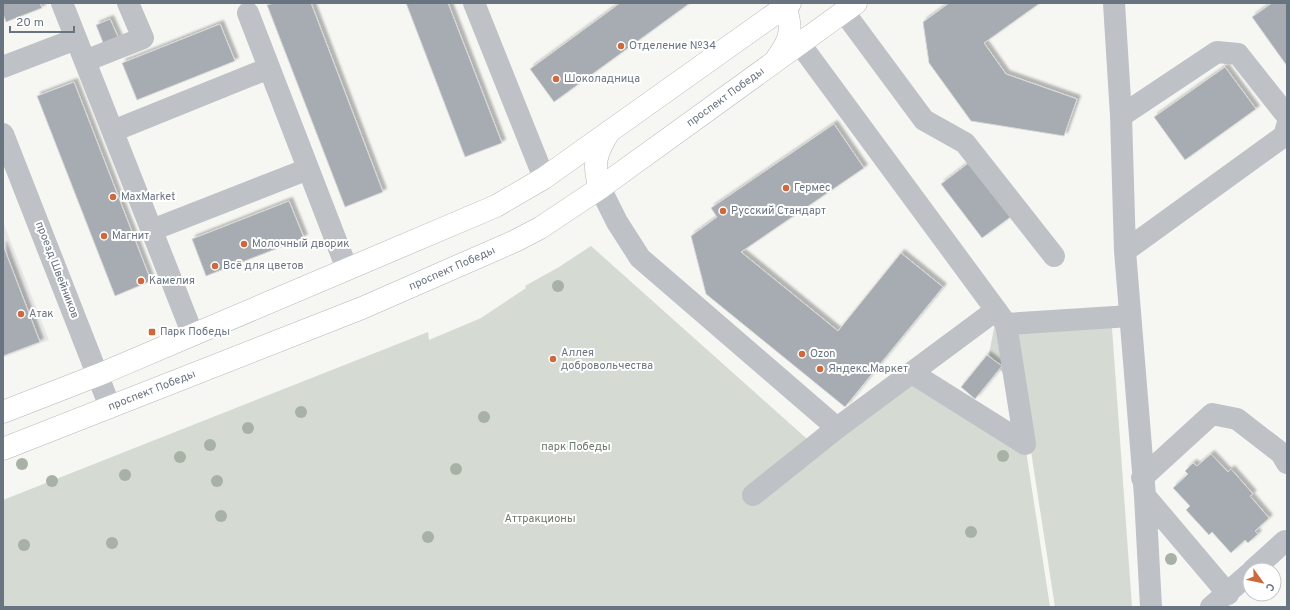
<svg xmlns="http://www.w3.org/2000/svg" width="1290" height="610" viewBox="0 0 1290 610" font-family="Overpass,sans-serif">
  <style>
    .built { fill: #e7e8e7 }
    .green { fill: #d5dad3 }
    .building { fill: #a6acb2; stroke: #d8d8d6; filter: url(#shadow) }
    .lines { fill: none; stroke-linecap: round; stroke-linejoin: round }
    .major-casing { stroke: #b2b5b9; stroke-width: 23 }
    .minor { stroke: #bec1c5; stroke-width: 22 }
    .major { stroke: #fff; stroke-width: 22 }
    .tree { fill: #a8b1a6 }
    .poi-dot { fill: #cd693d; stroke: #fff; stroke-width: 1.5 }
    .labels { text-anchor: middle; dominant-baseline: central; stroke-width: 4; stroke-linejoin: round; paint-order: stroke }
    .poi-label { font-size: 11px; fill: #697481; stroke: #fff; text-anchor: start }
    .street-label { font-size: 11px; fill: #697481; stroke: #fff }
    .park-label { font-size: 11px; fill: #697967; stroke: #fff }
  </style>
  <defs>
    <filter id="shadow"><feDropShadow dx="3.5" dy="-3.5" stdDeviation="1" flood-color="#0004"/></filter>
  </defs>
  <rect width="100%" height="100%" fill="#f6f6f3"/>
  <path class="built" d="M 3,222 L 49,340 L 3,358 Z"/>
  <path class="green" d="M 591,246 L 815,446 L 912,373 L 1025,444 L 1050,607 L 3,607 L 3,500 L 428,332 L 429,340 L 481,318 L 526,288 L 525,286 L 559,267 Z
    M 995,323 L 1112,328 L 1132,607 L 1055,607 L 1020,380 L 1007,379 L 989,354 Z"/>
  <path class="building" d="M 3,3 L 40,3 L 42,8 L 6,22 L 3,14 Z
    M 274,3 L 311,3 L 383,192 L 345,207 L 267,5 Z
    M 406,3 L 448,3 L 502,143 L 465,157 Z
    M 620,3 L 690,3 L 554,102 L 530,69 Z
    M 949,3 L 1040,3 L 984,43 L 1006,74 L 1077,99 L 1064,136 L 971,121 L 929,63 L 923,22 Z
    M 1272,3 L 1287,3 L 1287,66 L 1252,17 Z
    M 110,19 L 119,39 L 104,45 L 96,25 Z
    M 220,24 L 235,61 L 137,100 L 122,63 Z
    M 1225,67 L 1256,109 L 1185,160 L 1154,117 Z
    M 74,82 L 151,281 L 115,296 L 37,96 Z
    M 834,124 L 864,168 L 741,252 L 838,331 L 901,253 L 943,287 L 845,407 L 706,294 L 691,236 L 717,217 L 711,208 Z
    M 971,161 L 1012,216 L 982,238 L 941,184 Z
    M 289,201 L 304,238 L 206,276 L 192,239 Z
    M 3,245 L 40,342 L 3,356 Z
    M 987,355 L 1002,366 L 975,399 L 961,387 Z
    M 1211,454 L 1228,472 L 1231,469 L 1253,494 L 1250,496 L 1269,518 L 1255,531 L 1258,534 L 1248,543 L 1245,540 L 1231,553 L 1212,532 L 1209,535 L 1186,510 L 1190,506 L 1173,488 L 1188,474 L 1185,471 L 1193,463 L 1197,466 Z"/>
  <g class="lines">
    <defs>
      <g id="major">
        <path d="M 777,58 C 791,39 793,29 785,6"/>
        <path d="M 600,188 C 592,165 596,153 609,132"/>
        <path d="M 3,412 L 98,375 L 496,206 L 544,178 L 790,3"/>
        <path id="s1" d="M 3,449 L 362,308 L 515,241 L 540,228 L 600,188 L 856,3"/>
      </g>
    </defs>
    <use href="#major" class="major-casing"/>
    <path class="minor" d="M 62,3 L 193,335
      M 474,3 L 544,178
      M 1114,3 L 1121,116 L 1125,251 L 1145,496 L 1151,607
      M 844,12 L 924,120 L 965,143 L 1054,256
      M 248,13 L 347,269
      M 800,44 L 996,310
      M 85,61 L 143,38 L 128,3
      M 3,67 L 76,39
      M 1121,116 L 1217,52 L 1238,54 L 1287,116
      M 113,131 L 269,68
      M 3,134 L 110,407
      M 600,188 L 617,222 L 640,258 L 837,428 L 996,310 L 1006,324 L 1130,316
      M 152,230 L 308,169
      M 1125,251 L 1284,136 L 1287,126
      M 1006,324 L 1025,444
      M 912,373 L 1025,444
      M 1142,478 L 1212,414 L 1237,419 L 1281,453 L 1287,463
      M 753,495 L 837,428
      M 1145,496 L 1228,594
      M 1253,570 L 1285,541 L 1287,544
      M 1211,607 L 1250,573"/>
    <use href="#major" class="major"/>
  </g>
  <g class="tree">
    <circle cx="558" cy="286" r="6"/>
    <circle cx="301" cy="412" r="6"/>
    <circle cx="484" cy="417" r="6"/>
    <circle cx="248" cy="428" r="6"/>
    <circle cx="210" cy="445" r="6"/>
    <circle cx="1003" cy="456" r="6"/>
    <circle cx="180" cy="457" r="6"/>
    <circle cx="22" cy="464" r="6"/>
    <circle cx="456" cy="469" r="6"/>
    <circle cx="125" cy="475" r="6"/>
    <circle cx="52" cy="481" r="6"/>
    <circle cx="217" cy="481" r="6"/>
    <circle cx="221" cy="516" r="6"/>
    <circle cx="971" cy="532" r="6"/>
    <circle cx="428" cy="537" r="6"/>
    <circle cx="112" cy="543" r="6"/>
    <circle cx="24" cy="545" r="6"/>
    <circle cx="1171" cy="559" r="6"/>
  </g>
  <g class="poi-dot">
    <circle cx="621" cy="46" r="4"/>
    <circle cx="556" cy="79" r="4"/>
    <circle cx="786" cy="188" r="4"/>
    <circle cx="113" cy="197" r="4"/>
    <circle cx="723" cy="211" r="4"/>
    <circle cx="104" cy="236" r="4"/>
    <circle cx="244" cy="244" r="4"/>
    <circle cx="215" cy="266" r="4"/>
    <circle cx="141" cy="281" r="4"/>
    <circle cx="21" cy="314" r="4"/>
    <rect x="148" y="328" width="8" height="8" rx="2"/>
    <circle cx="802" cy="354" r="4"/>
    <circle cx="553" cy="359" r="4"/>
    <circle cx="820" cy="369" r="4"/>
  </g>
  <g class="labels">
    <g class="poi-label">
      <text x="629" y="46">Отделение №34</text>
      <text x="564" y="79">Шоколадница</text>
      <text x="794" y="188">Гермес</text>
      <text x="121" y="197">MaxMarket</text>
      <text x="731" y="211">Русский Стандарт</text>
      <text x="112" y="236">Магнит</text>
      <text x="252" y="244">Молочный дворик</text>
      <text x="223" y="266">Всё для цветов</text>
      <text x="149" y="281">Камелия</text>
      <text x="29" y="314">Атак</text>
      <text x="160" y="332">Парк Победы</text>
      <text x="561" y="353">Аллея<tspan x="561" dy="13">добровольчества</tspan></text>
      <text x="810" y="354">Ozon</text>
      <text x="828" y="369">Яндекс.Маркет</text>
    </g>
    <g class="street-label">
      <text stroke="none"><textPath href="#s1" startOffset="808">проспект Победы</textPath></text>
      <text stroke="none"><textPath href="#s1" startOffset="484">проспект Победы</textPath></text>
      <text transform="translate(57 270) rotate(69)">проезд Швейников</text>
      <text stroke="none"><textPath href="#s1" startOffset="160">проспект Победы</textPath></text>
    </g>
    <g class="park-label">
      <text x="576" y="447">парк Победы</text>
      <text x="540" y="519">Аттракционы</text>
    </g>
  </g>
  <rect width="1290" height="610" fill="none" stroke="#697481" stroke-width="8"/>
  <g transform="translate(1262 582) rotate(123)"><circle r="19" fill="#ffffff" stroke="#c3c7cd"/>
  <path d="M0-3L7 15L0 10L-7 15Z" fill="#cd693d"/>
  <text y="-6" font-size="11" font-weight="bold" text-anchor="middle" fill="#697481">С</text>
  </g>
  <path d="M10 26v6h64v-6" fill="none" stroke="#697481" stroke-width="2"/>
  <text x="16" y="26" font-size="12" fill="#697481" stroke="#ffffff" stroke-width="3" paint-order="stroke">20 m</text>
</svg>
